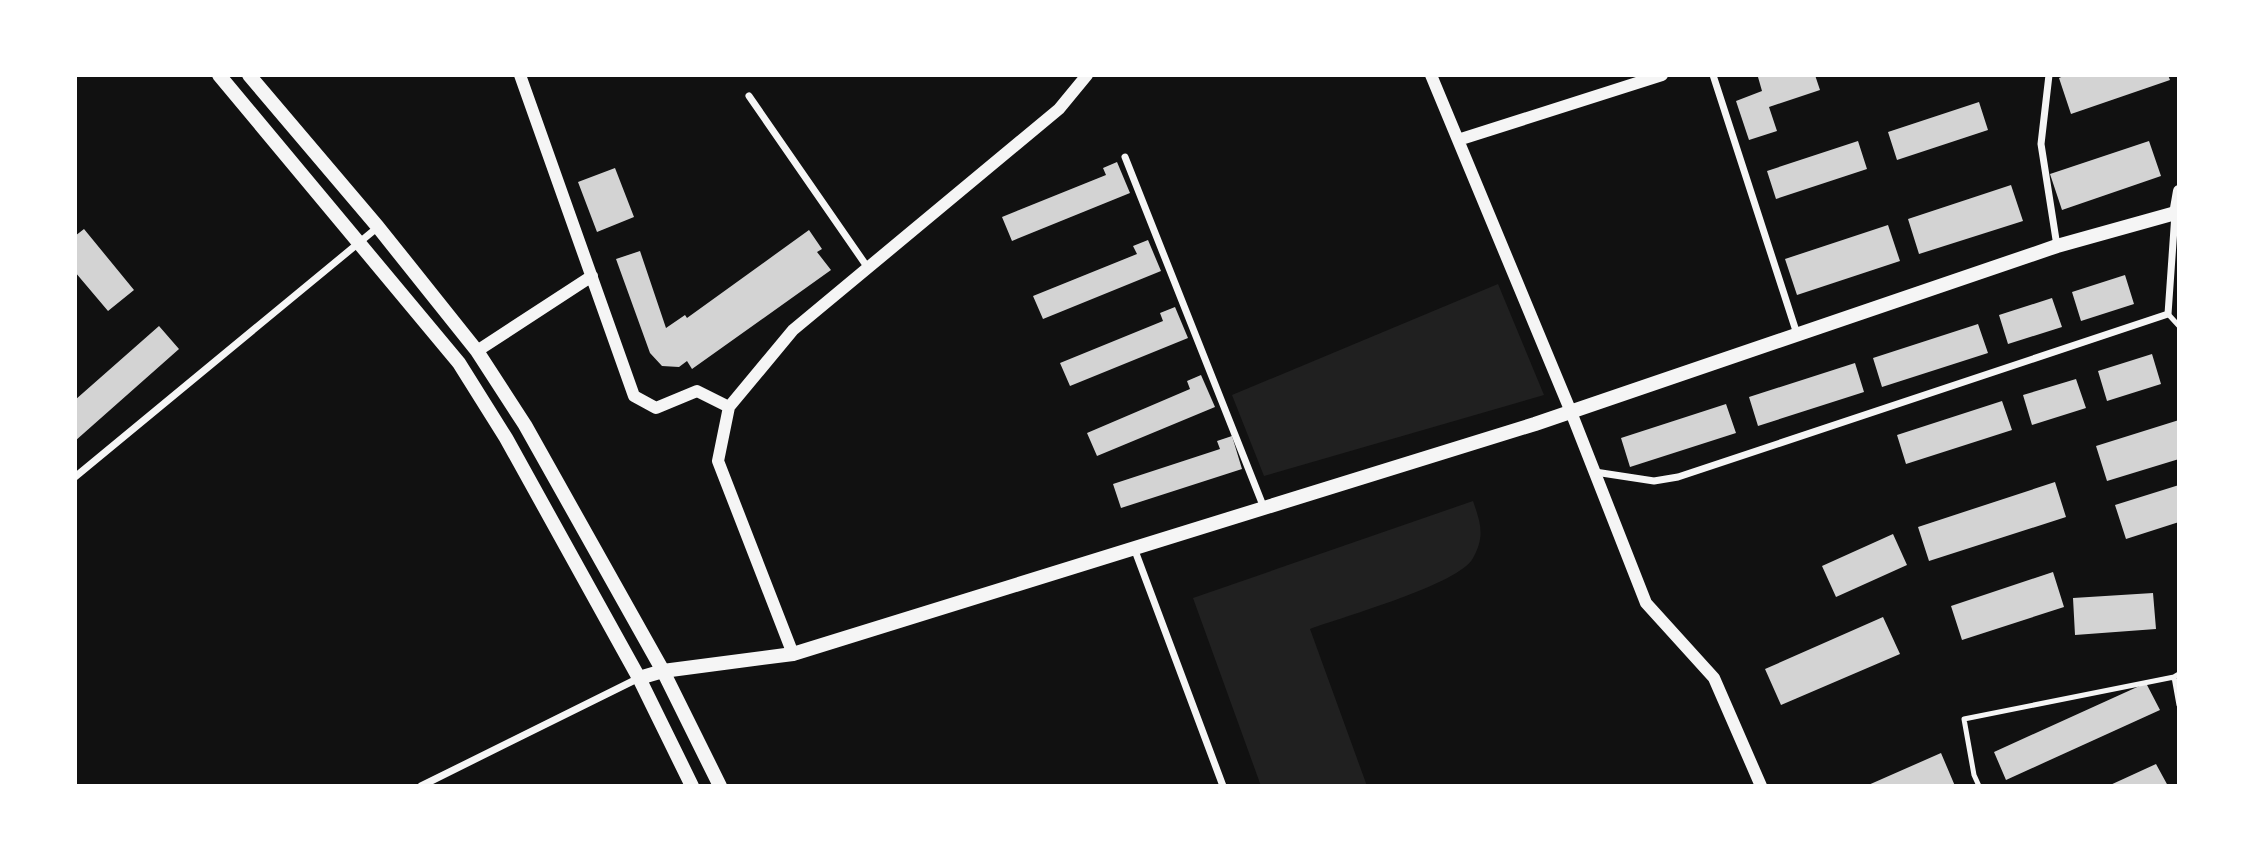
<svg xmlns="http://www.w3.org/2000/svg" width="2254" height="861" viewBox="0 0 2254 861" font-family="Signika,sans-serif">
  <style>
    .green { fill: #202020 }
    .building { fill: #d3d3d3 }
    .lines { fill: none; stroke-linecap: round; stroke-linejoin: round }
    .service { stroke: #f5f5f5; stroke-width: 5 }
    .minor { stroke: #f5f5f5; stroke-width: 7 }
    .tertiary { stroke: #f5f5f5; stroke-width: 12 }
    .secondary { stroke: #f5f5f5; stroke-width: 14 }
  </style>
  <rect width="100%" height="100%" fill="#111"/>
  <path class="green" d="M 1498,284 L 1544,395 L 1264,476 L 1232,395 Z
    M 1473,501 C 1481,524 1485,536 1473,558 C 1460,584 1342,617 1310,629 L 1367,786 L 1261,786 L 1193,598 Z"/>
  <path class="building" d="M 1762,75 L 1815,75 L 1820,90 L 1769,107 L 1777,131 L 1749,140 L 1736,101 L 1762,91 L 1758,77 Z
    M 2066,75 L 2168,75 L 2170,80 L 2071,114 L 2059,78 Z
    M 1979,102 L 1988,130 L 1897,160 L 1888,132 Z
    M 1858,141 L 1867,169 L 1776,199 L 1767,171 Z
    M 2149,141 L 2161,176 L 2062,210 L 2050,174 Z
    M 1117,162 L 1130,193 L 1012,241 L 1002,217 L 1106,175 L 1103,168 Z
    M 615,168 L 634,217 L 597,232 L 578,182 Z
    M 2011,185 L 2023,221 L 1919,254 L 1908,219 Z
    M 1888,225 L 1900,261 L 1797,295 L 1785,259 Z
    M 84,229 L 134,290 L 108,311 L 75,272 L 75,236 Z
    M 809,230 L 822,249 L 817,252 L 831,270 L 692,369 L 687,361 L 679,367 L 662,366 L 650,353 L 616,259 L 640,251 L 666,328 L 685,315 L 687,318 Z
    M 1148,240 L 1161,271 L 1043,319 L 1033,296 L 1137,254 L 1133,246 Z
    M 2125,275 L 2134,304 L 2081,321 L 2072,292 Z
    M 2052,298 L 2062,327 L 2008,344 L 1999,315 Z
    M 1175,307 L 1188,338 L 1070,386 L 1060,363 L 1163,321 L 1160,313 Z
    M 1978,324 L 1988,353 L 1882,387 L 1873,358 Z
    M 159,326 L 179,349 L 75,441 L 75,400 Z
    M 2152,354 L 2161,384 L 2107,401 L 2098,371 Z
    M 1855,363 L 1864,392 L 1758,426 L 1749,397 Z
    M 1201,375 L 1215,407 L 1097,456 L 1087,433 L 1190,389 L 1187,381 Z
    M 2076,379 L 2086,408 L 2032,425 L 2023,395 Z
    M 2002,401 L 2012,430 L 1906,464 L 1897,435 Z
    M 1726,404 L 1736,433 L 1630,467 L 1621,438 Z
    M 2179,420 L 2179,459 L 2107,481 L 2096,446 Z
    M 1232,436 L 1242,469 L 1121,508 L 1113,484 L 1220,449 L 1217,441 Z
    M 2055,482 L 2066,517 L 1929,561 L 1918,527 Z
    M 2179,485 L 2179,522 L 2126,539 L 2115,505 Z
    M 1893,534 L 1907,565 L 1836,597 L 1822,566 Z
    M 2053,572 L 2064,607 L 1962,640 L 1951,606 Z
    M 2153,593 L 2156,629 L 2075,635 L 2073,598 Z
    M 1883,617 L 1900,654 L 1781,705 L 1765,669 Z
    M 2146,683 L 2160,710 L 2006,780 L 1994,752 Z
    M 1941,753 L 1955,786 L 1866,786 Z
    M 2156,764 L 2168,786 L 2108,786 Z"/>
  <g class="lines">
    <path class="service" d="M 2168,314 L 2179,326
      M 2179,674 L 2174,677 L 2179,705
      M 1979,786 L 1974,775 L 1964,719 L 2174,677"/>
    <path class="minor" d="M 1713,75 L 1797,334
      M 2049,75 L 2041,144 L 2057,246
      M 749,96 L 868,268
      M 1125,157 L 1264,508
      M 1595,472 L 1654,481 L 1678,477 L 2168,314 L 2175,214
      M 75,477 L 378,227
      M 1134,548 L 1223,786
      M 421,786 L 639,678"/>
    <path class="tertiary" d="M 520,75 L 634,396 L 656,408 L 697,391 L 729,407
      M 1431,75 L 1571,412 L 1646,603 L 1714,678 L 1761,786
      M 1458,140 L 1662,75
      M 2175,214 L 2179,191
      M 477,351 L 592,276
      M 793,654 L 718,461 L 729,407 L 793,330 L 1059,109 L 1087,75"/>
    <path class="secondary" d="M 219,75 L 459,363 L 506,438 L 639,678 L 692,786
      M 249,75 L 378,227 L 477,351 L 525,425 L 663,671 L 720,786
      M 639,678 L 663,671 L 793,654 L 1535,424 L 2057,246 L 2179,212"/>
  </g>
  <rect width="2254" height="861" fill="none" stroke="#ffffff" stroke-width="154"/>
</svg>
